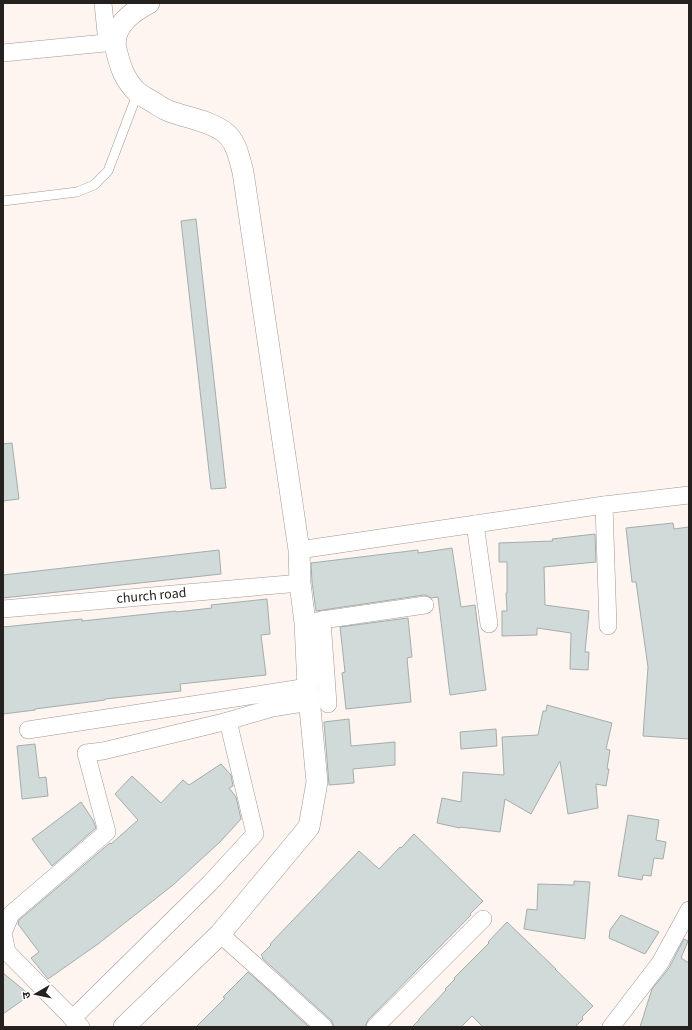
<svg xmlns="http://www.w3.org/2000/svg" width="692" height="1030" viewBox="0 0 692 1030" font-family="'Source Sans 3','Noto Sans Devanagari',sans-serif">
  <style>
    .building { fill: #cfdad9; stroke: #a3aeac }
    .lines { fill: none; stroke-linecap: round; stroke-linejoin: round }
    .service-casing { stroke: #a19894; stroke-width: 10 }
    .minor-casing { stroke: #a19894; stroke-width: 18 }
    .tertiary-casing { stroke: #a19894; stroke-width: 22 }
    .service { stroke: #fff; stroke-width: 9 }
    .minor { stroke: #fff; stroke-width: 17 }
    .tertiary { stroke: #fff; stroke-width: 21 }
    .labels { text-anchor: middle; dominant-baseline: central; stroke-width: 4; stroke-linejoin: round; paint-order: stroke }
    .street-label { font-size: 14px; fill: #24211f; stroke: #fff }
  </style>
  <rect width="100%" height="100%" fill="#fef4f0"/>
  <path class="building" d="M 196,219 L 226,488 L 211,489 L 181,221 Z
    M 12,443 L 19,499 L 3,501 L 3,444 Z
    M 673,523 L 674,529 L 689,527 L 689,739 L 643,736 L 648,667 L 636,582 L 632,582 L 626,528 Z
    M 595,534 L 596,562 L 544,567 L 545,605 L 589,611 L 585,652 L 589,652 L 588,670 L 570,669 L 571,633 L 537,628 L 537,635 L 502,636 L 502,611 L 507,611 L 506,593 L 507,593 L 507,562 L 499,562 L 499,543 L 553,541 L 552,539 Z
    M 452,548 L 461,607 L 475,605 L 486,690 L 450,695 L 438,597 L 431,598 L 428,596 L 424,595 L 316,611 L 312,582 L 311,563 L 418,550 L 418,553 Z
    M 219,550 L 221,574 L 3,598 L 3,575 Z
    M 267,599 L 270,634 L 261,635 L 266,675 L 180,684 L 181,691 L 105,699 L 105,700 L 35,709 L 35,710 L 3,714 L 3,627 L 82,619 L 82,621 L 176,611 L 176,612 L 212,608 L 211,605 Z
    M 408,618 L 412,657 L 407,658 L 411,702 L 346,709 L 342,673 L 345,672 L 340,627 Z
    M 547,705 L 612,723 L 606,749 L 610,750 L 607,769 L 609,769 L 606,786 L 596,784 L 598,808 L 568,814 L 560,761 L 531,814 L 505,799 L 500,832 L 460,827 L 460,828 L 437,823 L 442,798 L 461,802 L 463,772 L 504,775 L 502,737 L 538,735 L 543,711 L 546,711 Z
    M 349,719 L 351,746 L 395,742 L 395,765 L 353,769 L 354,783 L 329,785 L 324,722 Z
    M 496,729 L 497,746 L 461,749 L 460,732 Z
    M 35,744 L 39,778 L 46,777 L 48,796 L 22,799 L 17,746 Z
    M 221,764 L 231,775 L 233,786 L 229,788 L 236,797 L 241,819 L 220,842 L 173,885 L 98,944 L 48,979 L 31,958 L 39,952 L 18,924 L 19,920 L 110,843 L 111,844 L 138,820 L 115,794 L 132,776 L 161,803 L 183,780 L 189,785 Z
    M 81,802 L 93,820 L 96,828 L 52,866 L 32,839 Z
    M 628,815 L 659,820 L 656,840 L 666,842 L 663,859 L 654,858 L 651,876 L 643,875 L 642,880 L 618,876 Z
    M 414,834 L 483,901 L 470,914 L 471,915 L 368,1020 L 365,1027 L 334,1027 L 333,1024 L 331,1020 L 262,958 L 263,957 L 261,955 L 271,945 L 270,944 L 359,851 L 379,869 L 400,847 L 401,848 Z
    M 574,881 L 590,882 L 585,939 L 524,929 L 527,909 L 537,910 L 538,884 L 574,885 Z
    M 621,915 L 659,932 L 645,954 L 609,938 L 610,930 Z
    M 507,922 L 556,969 L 555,969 L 593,1006 L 582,1017 L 583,1019 L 575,1027 L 483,1027 L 472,1016 L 461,1027 L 412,1027 L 419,1020 L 419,1019 L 446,990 L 445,989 L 455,979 L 454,978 L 489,943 L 488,942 Z
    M 684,939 L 688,941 L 681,958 L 689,963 L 689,1027 L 640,1027 L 652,989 L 669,968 Z
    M 248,972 L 309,1027 L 196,1027 L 225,998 L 223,997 Z
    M 3,973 L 30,995 L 3,1014 Z"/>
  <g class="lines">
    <defs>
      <path id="service" d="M 3,201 L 77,192 L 94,185 L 108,171 L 138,92"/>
      <g id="minor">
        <path d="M 103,3 L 107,43"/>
        <path d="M 3,53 L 115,42"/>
        <path d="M 604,505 L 608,626"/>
        <path d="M 475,524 L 489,624"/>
        <path d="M 299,550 L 604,505 L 689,495"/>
        <path id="s1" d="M 3,609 L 300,583"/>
        <path d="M 322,620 L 328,704"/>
        <path d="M 305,623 L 322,620 L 425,605"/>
        <path d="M 28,730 L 308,687"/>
        <path d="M 220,934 L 324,1027"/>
        <path d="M 72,1019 L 210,883 L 255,834 L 228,721"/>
        <path d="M 81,1027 L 7,952 L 3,933 L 11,914 L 107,832 L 86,753 L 103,751 L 228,721 L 272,708 L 310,702"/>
        <path d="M 375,1027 L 483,919"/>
        <path d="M 611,1027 L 660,963 L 689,910"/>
      </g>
      <path id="tertiary" d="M 124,1027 L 220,934 L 309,827 L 317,782 L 308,687 L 305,623 L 300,583 L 299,550 L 243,172 C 239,157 236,140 223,131 C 207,120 187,118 169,111 C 163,109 158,105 153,102 C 148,99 142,96 137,92 C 124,79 120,66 116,49 C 111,27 132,12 149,3"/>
    </defs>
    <use href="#service" class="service-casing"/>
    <use href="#minor" class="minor-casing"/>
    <use href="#tertiary" class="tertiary-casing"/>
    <use href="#service" class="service"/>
    <use href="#minor" class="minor"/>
    <use href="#tertiary" class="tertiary"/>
  </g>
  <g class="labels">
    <g class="street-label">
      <text stroke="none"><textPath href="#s1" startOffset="149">church road</textPath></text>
    </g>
  </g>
  <rect width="692" height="1030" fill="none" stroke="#24211f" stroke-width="8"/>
  <g transform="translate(36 994) rotate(261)" stroke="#ffffff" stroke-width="3" paint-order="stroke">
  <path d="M0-3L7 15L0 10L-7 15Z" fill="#24211f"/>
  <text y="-6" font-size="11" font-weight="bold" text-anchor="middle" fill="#24211f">उ</text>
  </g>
</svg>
